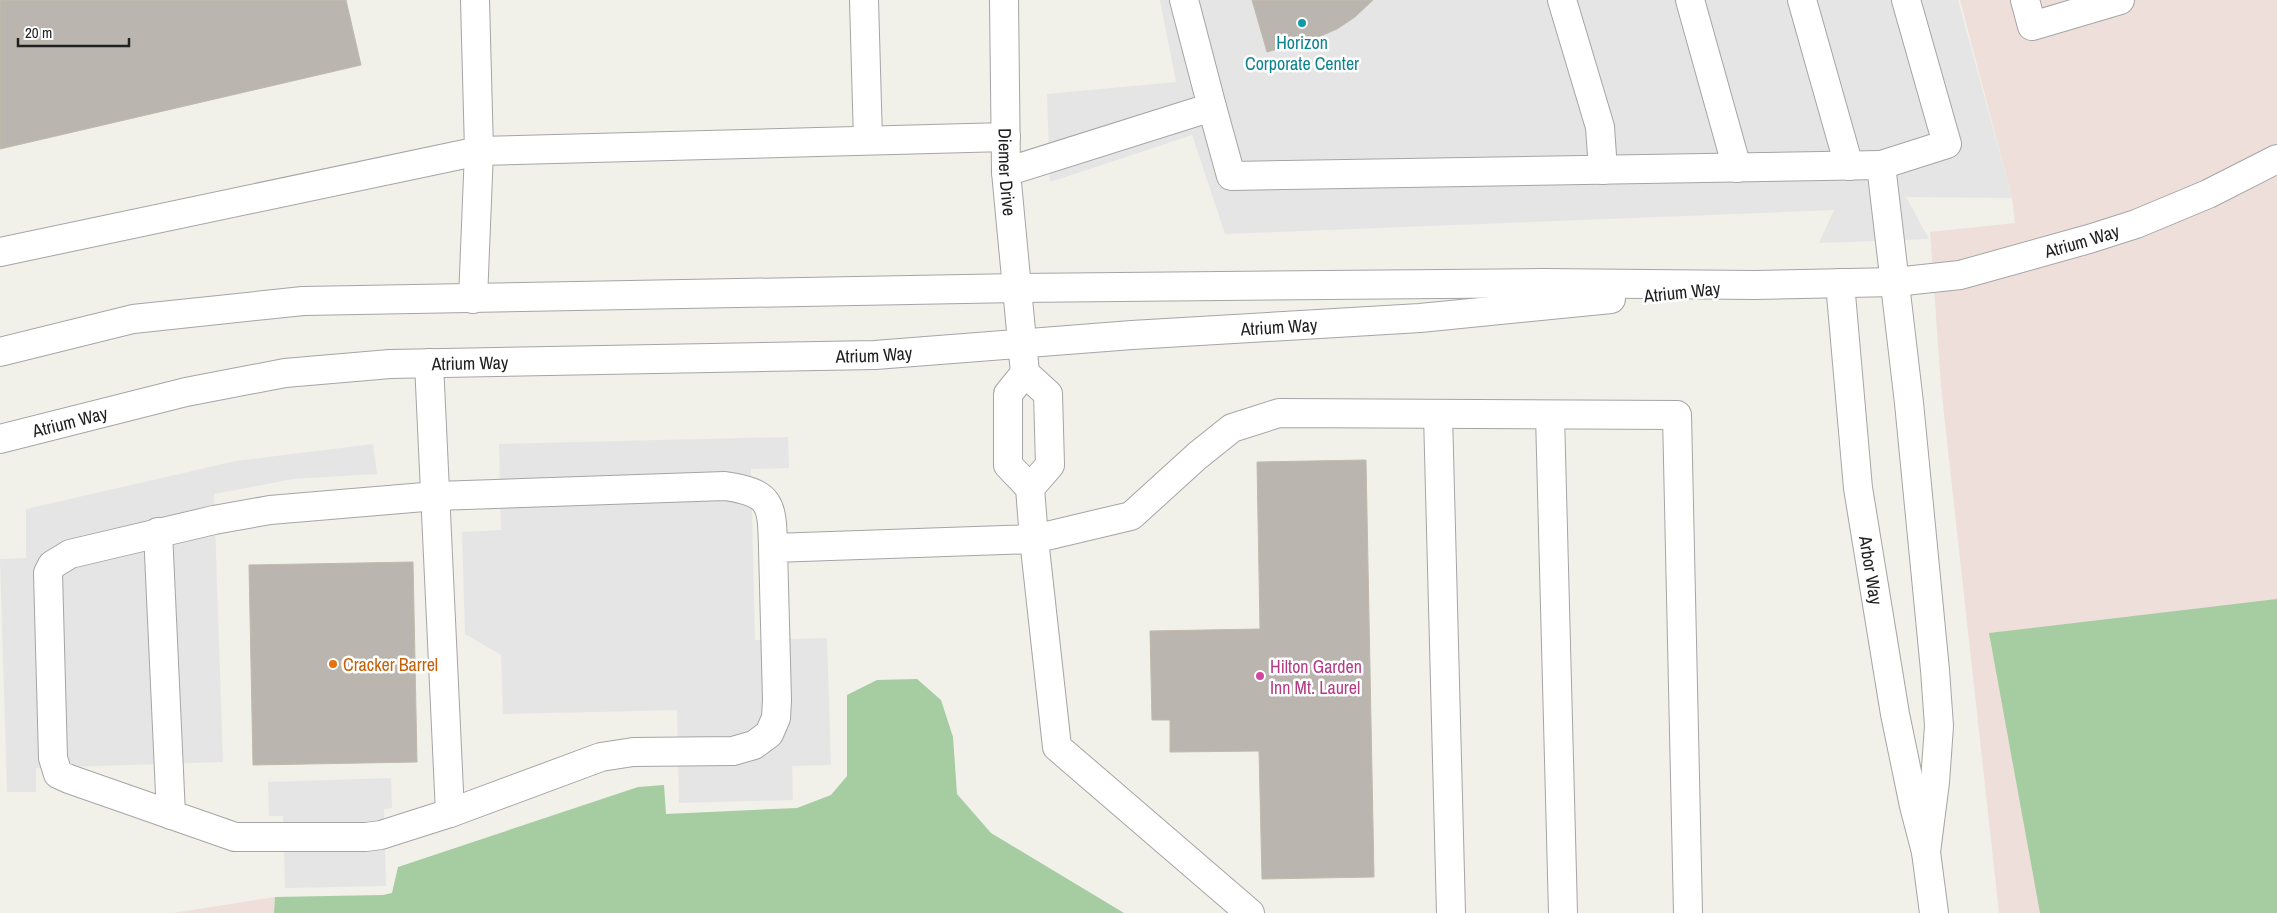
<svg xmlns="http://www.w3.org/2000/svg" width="2277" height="913" viewBox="0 0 2277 913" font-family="'Archivo Narrow',sans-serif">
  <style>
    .commercial { fill: #efdfda }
    .forest { fill: #a6cca2 }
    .parking { fill: #e5e5e5 }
    .building { fill: #bab6af; stroke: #c1baac }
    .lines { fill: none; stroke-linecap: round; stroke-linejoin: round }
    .minor-casing { stroke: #a5a5a5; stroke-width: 30 }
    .minor { stroke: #fff; stroke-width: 28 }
    .culture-dot { fill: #0f9aa8; stroke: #fff; stroke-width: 2 }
    .food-dot { fill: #e8710a; stroke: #fff; stroke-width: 2 }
    .hotel-dot { fill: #d1479c; stroke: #fff; stroke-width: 2 }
    .labels { text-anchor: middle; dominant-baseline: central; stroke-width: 5; stroke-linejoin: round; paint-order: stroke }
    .culture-label { font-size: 18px; fill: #0d838f; stroke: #fff }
    .street-label { font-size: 18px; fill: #212121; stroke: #fff }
    .food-label { font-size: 18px; fill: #c56008; stroke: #fff; text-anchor: start }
    .hotel-label { font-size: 18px; fill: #b23c85; stroke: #fff; text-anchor: start }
  </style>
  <rect width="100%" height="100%" fill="#f1f0e9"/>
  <path class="commercial" d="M 1960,0 L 2277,0 L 2277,913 L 1999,913 L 1941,386 L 1930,232 L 2015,223 L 2012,198 Z
    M 275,897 L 274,913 L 173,913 Z"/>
  <path class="forest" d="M 2277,599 L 2277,913 L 2040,913 L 1989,633 Z
    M 917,679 L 941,700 L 953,737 L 957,794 L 991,833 L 1124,913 L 274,913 L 275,897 L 383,895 L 392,893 L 398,867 L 638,787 L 664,785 L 666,814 L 797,808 L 831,795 L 847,776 L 847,695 L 877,680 Z"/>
  <path class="parking" d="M 1160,0 L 1958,0 L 2012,198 L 1906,197 L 1929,239 L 1819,243 L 1834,210 L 1225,234 L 1192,135 L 1050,182 L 1047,94 L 1176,82 Z
    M 788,437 L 789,468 L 751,469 L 755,640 L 827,638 L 831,765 L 792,766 L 793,800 L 679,803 L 677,710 L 503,714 L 501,655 L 465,634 L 462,532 L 501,530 L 499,444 Z
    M 373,444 L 377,474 L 293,479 L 214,494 L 223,762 L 36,768 L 36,792 L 7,792 L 0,559 L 26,558 L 26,509 L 236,461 Z
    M 391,778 L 392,808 L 384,809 L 386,886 L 285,888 L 283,816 L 269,816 L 268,782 Z"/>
  <path class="building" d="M 0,0 L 346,0 L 361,65 L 0,149 Z
    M 1252,0 L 1373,0 L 1355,17 L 1337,29 L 1316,38 L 1267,52 Z
    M 1366,460 L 1374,877 L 1262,879 L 1259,751 L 1170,752 L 1170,720 L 1152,720 L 1150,631 L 1260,629 L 1257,462 Z
    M 413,562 L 417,762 L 253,765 L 249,565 Z"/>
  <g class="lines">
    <defs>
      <g id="minor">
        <path d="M 864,0 L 868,140"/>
        <path id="s1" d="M 1004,0 L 1006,172 L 1025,373 L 1048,394 L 1050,465 L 1030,488"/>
        <path d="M 1184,0 L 1212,107"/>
        <path d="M 1562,0 L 1600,127 L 1603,170"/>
        <path d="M 1690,0 L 1737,168"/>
        <path d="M 1802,0 L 1849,166"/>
        <path d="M 2025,0 L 2032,26 L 2120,0"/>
        <path d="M 1881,165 L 1947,144 L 1906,0"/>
        <path d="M 1006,172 L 1212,107 L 1231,176 L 1881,165 L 1909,403 L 1935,670 L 1939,726 L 1935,782 L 1926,852"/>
        <path d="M 0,252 L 479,151 L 475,0"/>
        <path id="s2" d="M 1840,283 L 1858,488 L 1895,714 L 1914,806 L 1926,852 L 1934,913"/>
        <path d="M 473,299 L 479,151 L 1006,137"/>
        <path id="s3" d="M 0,352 L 133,319 L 303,301 L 1018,288 L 1542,283 L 1755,285 L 1895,282 L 1960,275 L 2089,239 L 2136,224 L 2208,194 L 2277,159"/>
        <path d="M 429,363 L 450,813"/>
        <path d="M 1438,414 L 1451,913"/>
        <path d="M 1550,415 L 1563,913"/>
        <path id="s4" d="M 0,439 L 186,392 L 285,373 L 390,364 L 875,355 L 1132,335 L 1420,318 L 1611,299"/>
        <path d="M 158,532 L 171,815"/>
        <path d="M 773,548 L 777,700 L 776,718 L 769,734 L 754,745 L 733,751 L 633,752 L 601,757 L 450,813 L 381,835 L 366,837 L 235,837 L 69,779 L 58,774 L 53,758 L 48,573 L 52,565 L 70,554 L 214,520 L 270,510 L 436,496 L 725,486 C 772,493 772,504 773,548 L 1034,539 L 1030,488 L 1008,465 L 1008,394 L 1025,373"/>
        <path d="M 1250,913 L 1057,747 L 1034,539 L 1131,516 L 1197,456 L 1232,428 L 1279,413 L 1677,415 L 1688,913"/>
      </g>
    </defs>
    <use href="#minor" class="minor-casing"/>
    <use href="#minor" class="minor"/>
  </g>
  <circle class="culture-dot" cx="1302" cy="23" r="5"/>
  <circle class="food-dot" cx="333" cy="664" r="5"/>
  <circle class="hotel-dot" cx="1260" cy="676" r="5"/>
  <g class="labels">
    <g class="culture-label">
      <text x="1302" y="42">Horizon<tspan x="1302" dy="21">Corporate Center</tspan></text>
    </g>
    <g class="street-label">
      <text stroke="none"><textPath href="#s1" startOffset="172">Diemer Drive</textPath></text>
      <text stroke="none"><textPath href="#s3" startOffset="2092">Atrium Way</textPath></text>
      <text transform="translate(1682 292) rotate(-6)">Atrium Way</text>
      <text stroke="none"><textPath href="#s4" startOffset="1288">Atrium Way</textPath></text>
      <text stroke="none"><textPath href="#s4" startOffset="882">Atrium Way</textPath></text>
      <text stroke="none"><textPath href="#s4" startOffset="478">Atrium Way</textPath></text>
      <text stroke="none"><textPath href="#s4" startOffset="72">Atrium Way</textPath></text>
      <text stroke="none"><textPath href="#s2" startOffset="289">Arbor Way</textPath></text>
    </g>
    <g class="food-label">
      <text x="343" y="664">Cracker Barrel</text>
    </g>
    <g class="hotel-label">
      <text x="1270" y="666">Hilton Garden<tspan x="1270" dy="21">Inn Mt. Laurel</tspan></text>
    </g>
  </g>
  <path d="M18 38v8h111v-8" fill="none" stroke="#212121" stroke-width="2.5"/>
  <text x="25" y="38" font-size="15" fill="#212121" stroke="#ffffff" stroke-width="4" paint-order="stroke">20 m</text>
</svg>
